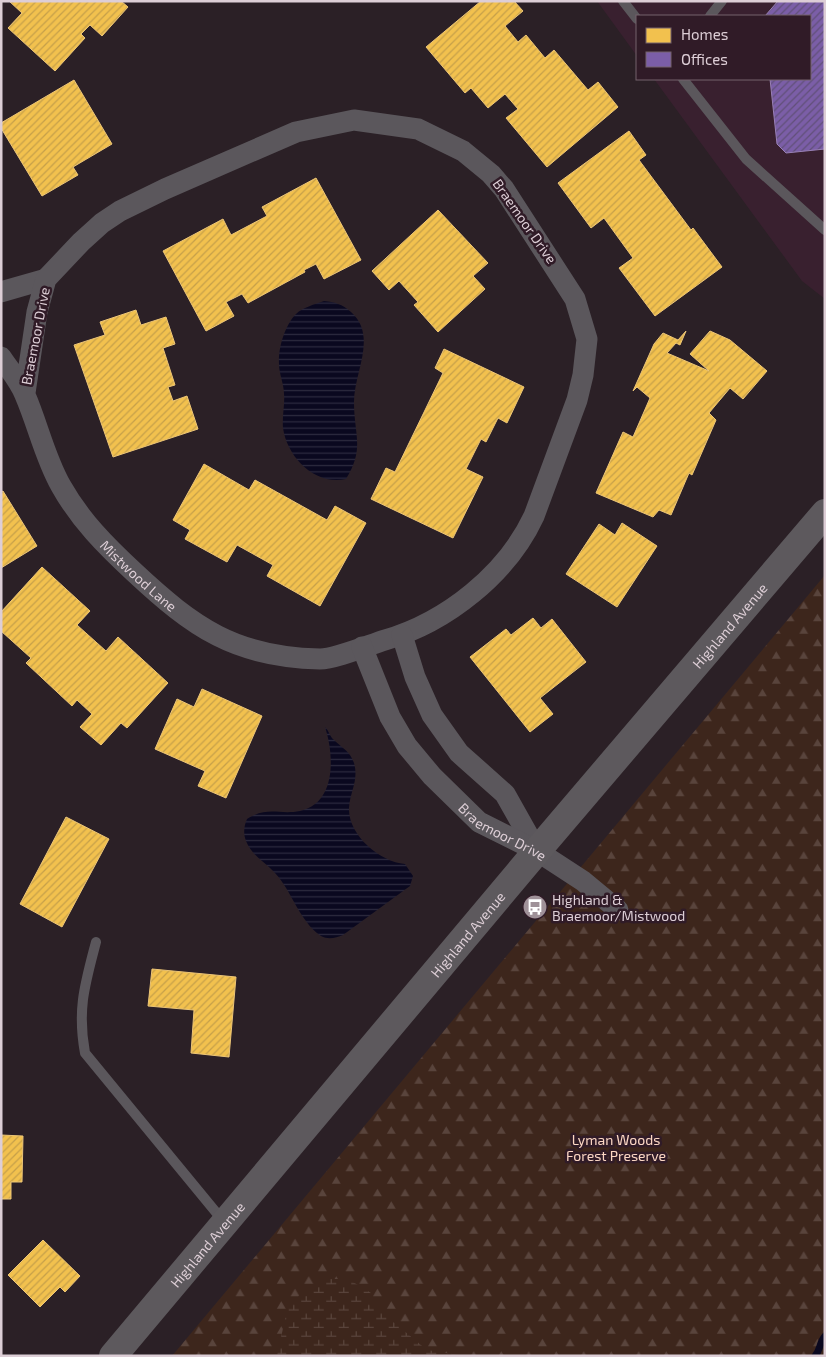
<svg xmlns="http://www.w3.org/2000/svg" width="826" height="1357" viewBox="0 0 826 1357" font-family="'Exo 2',sans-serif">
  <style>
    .built { fill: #39202f }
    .forest { fill: url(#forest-firs) }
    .wetland { fill: url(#wetland-marsh) }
    .water { fill: url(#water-rules) }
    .homes { fill: url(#homes-hatch); stroke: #ecc577 }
    .offices { fill: url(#offices-hatch); stroke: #9880b5 }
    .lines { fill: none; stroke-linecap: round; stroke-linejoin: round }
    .stream { stroke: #0a081f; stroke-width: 7 }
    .service { stroke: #5b575c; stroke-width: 10 }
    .minor { stroke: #5b575c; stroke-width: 21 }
    .secondary { stroke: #5d595d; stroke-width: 28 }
    .labels { text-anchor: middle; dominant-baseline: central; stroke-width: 5; stroke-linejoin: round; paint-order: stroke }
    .street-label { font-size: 14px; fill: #ddced6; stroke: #301b27 }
    .poi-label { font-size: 14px; fill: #ddced6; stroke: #301b27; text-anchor: start }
    .park-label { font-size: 14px; fill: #fcd7c4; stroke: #301b27 }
  </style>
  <defs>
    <pattern id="forest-firs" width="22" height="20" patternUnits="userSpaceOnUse" patternTransform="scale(1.25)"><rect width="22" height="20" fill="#3d261c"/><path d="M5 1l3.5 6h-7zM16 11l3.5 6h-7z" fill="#59443c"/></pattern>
    <pattern id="wetland-marsh" width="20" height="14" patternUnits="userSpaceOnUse" patternTransform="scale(1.25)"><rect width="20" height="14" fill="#3d261c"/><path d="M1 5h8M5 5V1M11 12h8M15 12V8" fill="none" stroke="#59443c"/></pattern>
    <pattern id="water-rules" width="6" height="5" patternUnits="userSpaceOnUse" patternTransform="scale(1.25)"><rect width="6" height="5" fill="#0a081f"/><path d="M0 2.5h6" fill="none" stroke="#2d2b3f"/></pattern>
    <pattern id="homes-hatch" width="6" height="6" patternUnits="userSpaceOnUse" patternTransform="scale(1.25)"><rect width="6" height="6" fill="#f2c14e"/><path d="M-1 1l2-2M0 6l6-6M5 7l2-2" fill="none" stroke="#c6a04a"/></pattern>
    <pattern id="offices-hatch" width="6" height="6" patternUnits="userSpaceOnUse" patternTransform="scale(1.25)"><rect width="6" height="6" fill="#7b5ea7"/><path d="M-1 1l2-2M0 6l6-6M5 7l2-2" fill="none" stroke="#615079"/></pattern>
  </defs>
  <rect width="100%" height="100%" fill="#2b2026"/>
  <path class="built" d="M 597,1 L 825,1 L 825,299 L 802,281 L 654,79 L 810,79 L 810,16 L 637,16 L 637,56 Z"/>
  <path class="forest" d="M 825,575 L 825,1356 L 172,1356 Z"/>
  <path class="wetland" d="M 323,1279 L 348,1279 L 371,1293 L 379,1310 L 427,1350 L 465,1356 L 277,1356 L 287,1310 L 303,1291 Z"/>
  <path class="water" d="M 324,301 C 335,302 342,304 351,312 C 378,336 354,372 354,402 C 354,435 365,448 346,479 C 315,486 287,457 283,428 C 282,416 285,404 284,394 C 284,384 279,374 279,364 C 278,348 285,325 296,314 C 302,308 315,304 324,301 Z
    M 325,727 C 329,731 330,737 334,740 C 342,748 350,751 354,763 C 359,780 350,792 349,808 C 348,835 380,862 405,864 L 413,876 L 410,886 L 343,935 C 336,938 328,940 321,936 C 299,921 292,891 275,873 C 265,862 252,856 246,841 C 243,833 244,826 247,819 C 267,806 279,815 300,811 C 337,803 334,754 325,727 Z"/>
  <path class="homes" d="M 9,1 L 121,1 L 128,7 L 102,36 L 90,25 L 81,34 L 85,38 L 55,71 L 8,28 L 22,13 Z
    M 481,1 L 514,1 L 523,11 L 505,26 L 518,42 L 526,35 L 545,58 L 554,50 L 588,90 L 598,82 L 618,107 L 547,167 L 506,118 L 518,109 L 505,94 L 488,108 L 471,88 L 465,93 L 426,47 Z
    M 74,80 L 112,144 L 73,167 L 78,175 L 42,196 L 1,128 L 1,123 Z
    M 629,131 L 646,155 L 639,160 L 691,230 L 693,228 L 722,267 L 655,316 L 619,268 L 633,258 L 604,218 L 591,228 L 558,183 Z
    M 316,178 L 361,260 L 324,279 L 316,264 L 304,270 L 305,272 L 248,303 L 242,294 L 226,302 L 234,316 L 206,331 L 163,251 L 223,219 L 231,235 L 267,216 L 262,207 Z
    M 438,210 L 488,263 L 473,276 L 485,289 L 438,332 L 414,305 L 418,302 L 399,281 L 389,290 L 372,271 Z
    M 136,310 L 141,325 L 166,317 L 175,344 L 163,348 L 175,385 L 168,387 L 173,401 L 187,396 L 198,429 L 113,457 L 74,345 L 105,335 L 100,322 Z
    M 686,331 L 680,345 L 676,343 L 667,353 L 709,371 L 690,354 L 710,331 L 730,340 L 767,371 L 743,399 L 730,388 L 709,413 L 716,420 L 692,475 L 689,473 L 671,515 L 659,510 L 653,517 L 596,493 L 623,432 L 633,437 L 650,398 L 637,387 L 633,391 L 654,344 L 663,333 L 678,340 Z
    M 444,349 L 524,387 L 507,423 L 498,418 L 486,442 L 481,439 L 466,469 L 483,477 L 453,538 L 371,499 L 386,468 L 395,472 L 443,373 L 435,368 Z
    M 204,464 L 249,490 L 255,480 L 327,520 L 335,506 L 366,523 L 320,606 L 267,576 L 273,565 L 237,545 L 227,562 L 185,539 L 190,530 L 173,520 Z
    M 3,491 L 37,546 L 1,568 L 1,492 Z
    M 622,523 L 657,546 L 617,607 L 566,574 L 599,524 L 615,535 Z
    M 42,567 L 90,611 L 77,625 L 106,651 L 118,637 L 168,683 L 127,728 L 121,723 L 101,745 L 80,727 L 92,714 L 77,700 L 72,706 L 26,663 L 31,658 L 1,631 L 1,612 Z
    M 533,618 L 541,628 L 552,619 L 586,662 L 540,698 L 553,714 L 530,732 L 470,657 L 506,629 L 511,635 Z
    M 202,689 L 262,716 L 226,798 L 198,786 L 205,771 L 155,749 L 177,699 L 194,707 Z
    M 66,817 L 109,839 L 62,927 L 20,904 Z
    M 152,969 L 236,977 L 229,1057 L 191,1053 L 194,1010 L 148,1006 Z
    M 1,1135 L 23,1136 L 22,1182 L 11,1182 L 11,1199 L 1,1199 Z
    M 43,1240 L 80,1276 L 65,1292 L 60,1287 L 40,1307 L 8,1275 Z"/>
  <path class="offices" d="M 778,1 L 825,1 L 825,149 L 786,153 L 777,144 L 770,79 L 810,79 L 810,16 L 765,16 Z"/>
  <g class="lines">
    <path class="stream" d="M 815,1356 C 821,1349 819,1343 825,1336"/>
    <path class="service" d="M 623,1 L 637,19
      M 710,16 L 722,1
      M 683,79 L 746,159 L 825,230
      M 96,942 C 85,984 77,1009 85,1053 L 224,1222"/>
    <g class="minor">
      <path d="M 1,292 L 46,279"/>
      <path id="s1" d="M 1,357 C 9,369 20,382 25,395 C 38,425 45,458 61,486 C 80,520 106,546 134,572 C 194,628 235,657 320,659 C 335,659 369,645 385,640 C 447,622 507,574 534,516 L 577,400 L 583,375 L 587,339 L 575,299 L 504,189 L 491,174 L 463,151 L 418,129 L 354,120 L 296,132 L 165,189 L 120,211 L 102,223 L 81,242 L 46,279 L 37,312 L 25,393"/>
      <path d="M 402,635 L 415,677 L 432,715 L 459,753 L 505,794 L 537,851"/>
      <path id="s2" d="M 362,647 L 390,717 L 407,746 L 432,776 L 479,822 L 537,851 L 583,881 L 618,910"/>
    </g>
    <path class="secondary" id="s3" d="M 113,1356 L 537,851 L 825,513"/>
  </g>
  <defs>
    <symbol id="bus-disc" viewBox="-11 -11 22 22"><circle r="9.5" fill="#9f9198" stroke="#301b27"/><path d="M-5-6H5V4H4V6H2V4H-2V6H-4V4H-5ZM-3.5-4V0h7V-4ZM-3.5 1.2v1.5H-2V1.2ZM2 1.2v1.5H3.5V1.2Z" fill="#fff"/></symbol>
  </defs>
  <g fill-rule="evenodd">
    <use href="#bus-disc" x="521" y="893" width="28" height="28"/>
  </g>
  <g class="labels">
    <g class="street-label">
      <text transform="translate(525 221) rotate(55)">Braemoor Drive</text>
      <text transform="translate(35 336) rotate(-79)">Braemoor Drive</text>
      <text stroke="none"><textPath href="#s1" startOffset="262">Mistwood Lane</textPath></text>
      <text stroke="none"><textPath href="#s3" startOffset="956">Highland Avenue</textPath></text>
      <text stroke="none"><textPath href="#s2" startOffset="239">Braemoor Drive</textPath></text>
      <text stroke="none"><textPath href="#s3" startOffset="551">Highland Avenue</textPath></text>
      <text stroke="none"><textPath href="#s3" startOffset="146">Highland Avenue</textPath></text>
    </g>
    <g class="poi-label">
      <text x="552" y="899">Highland &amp;<tspan x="552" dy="16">Braemoor/Mistwood</tspan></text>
    </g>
    <g class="park-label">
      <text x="616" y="1139">Lyman Woods<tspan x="616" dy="16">Forest Preserve</tspan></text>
    </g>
  </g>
  <rect width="826" height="1357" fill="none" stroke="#ddced6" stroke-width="5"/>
  <rect x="636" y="15" width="175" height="65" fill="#301b27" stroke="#75636d"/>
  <rect x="646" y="28" width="25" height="15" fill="#f2c14e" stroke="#75636d"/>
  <text x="681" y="40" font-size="15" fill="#ddced6">Homes</text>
  <rect x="646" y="52" width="25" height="15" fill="#7b5ea7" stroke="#75636d"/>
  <text x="681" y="65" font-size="15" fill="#ddced6">Offices</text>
</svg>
